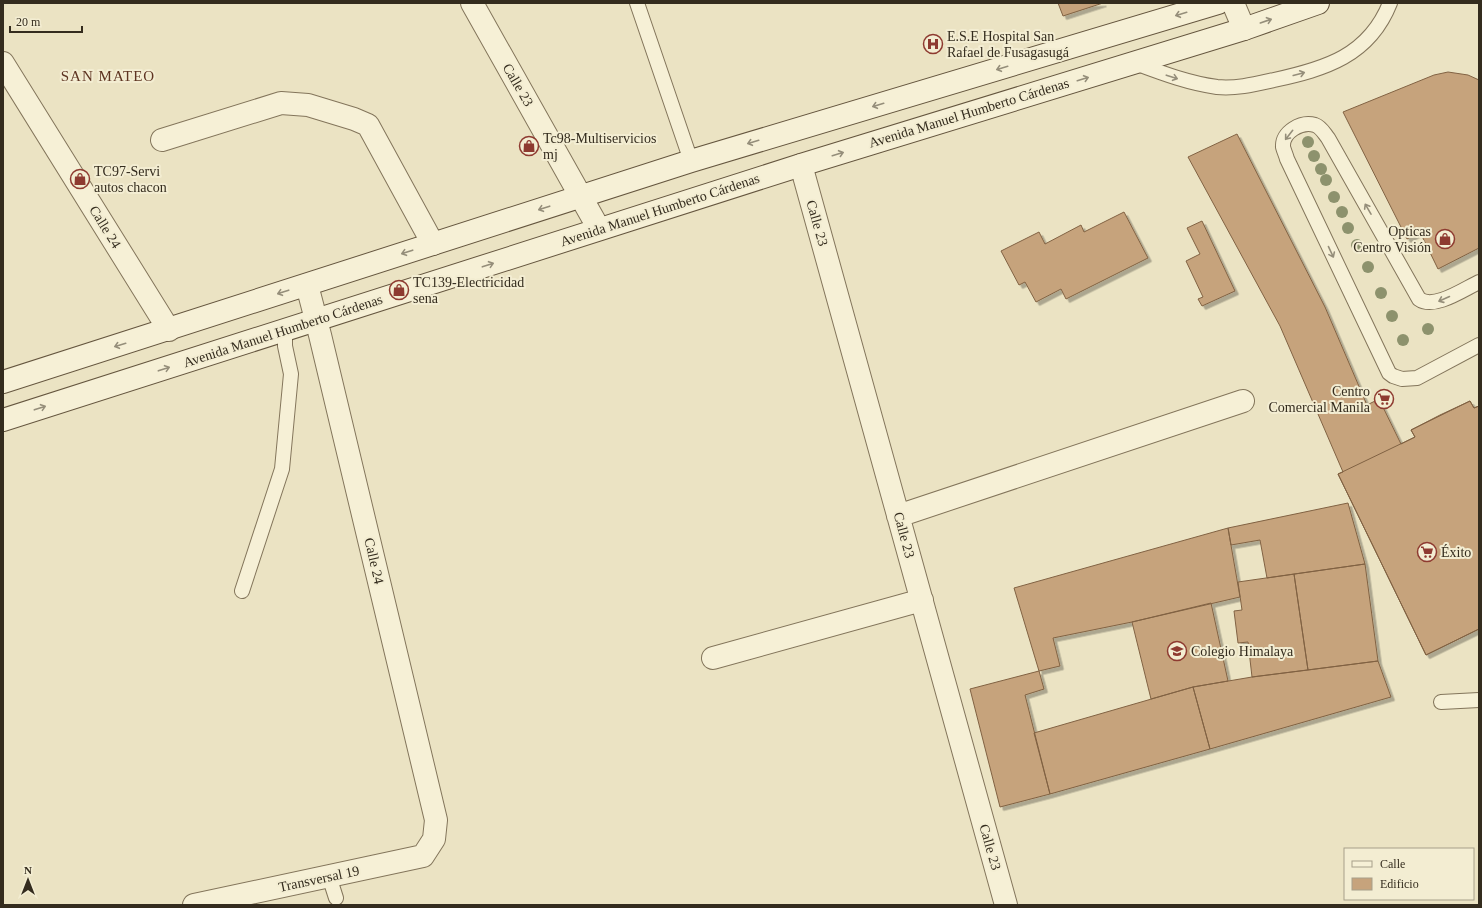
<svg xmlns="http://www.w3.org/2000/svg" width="1482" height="908" viewBox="0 0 1482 908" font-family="'Times New Roman',serif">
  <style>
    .building { fill: #c6a37c; stroke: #816243; filter: url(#shadow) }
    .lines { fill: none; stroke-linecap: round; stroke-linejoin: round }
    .service-casing { stroke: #83755b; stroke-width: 16 }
    .minor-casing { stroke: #83755b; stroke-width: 24 }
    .secondary-casing { stroke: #65563f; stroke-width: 24 }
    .service { stroke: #f6f0d6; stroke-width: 14 }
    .minor { stroke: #f6f0d6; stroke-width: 22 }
    .secondary { stroke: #f6f0d6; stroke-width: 22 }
    .tree { fill: #8d926d }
    .oneway { stroke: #958e7a }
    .labels { text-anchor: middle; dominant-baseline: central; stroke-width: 4; stroke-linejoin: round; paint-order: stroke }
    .poi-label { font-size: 14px; fill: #342c1e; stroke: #f3edd2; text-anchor: start }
    .street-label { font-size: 14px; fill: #342c1e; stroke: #f3edd2 }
    .neighbourhood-label { font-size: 15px; letter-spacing: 1px; fill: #5e3421; stroke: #f3edd2 }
  </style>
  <defs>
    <filter id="shadow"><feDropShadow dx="3.5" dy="3.5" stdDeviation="0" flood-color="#0004"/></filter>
  </defs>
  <rect width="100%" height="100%" fill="#ebe3c3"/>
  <path class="building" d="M 1058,3 L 1103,3 L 1063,16 Z
    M 1448,72 L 1468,75 L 1479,80 L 1479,248 L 1438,269 L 1420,232 L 1407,239 L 1343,112 L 1434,75 Z
    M 1237,134 L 1325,307 L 1367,405 L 1379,399 L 1401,444 L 1415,437 L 1411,430 L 1440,415 L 1470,401 L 1474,408 L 1479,406 L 1479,629 L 1426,655 L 1338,474 L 1343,472 L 1280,326 L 1188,157 Z
    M 1124,212 L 1148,258 L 1066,299 L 1061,289 L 1036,302 L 1025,282 L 1019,285 L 1001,251 L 1039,232 L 1045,244 L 1081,225 L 1084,232 Z
    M 1202,221 L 1235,291 L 1202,306 L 1198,299 L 1203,297 L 1186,261 L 1200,254 L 1187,228 Z
    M 1470,401 L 1474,408 L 1479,406 L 1479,629 L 1426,655 L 1338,474 L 1415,437 L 1411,430 Z
    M 1348,503 L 1365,564 L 1267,578 L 1260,540 L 1231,545 L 1228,528 Z
    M 1228,528 L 1240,597 L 1132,622 L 1053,638 L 1060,666 L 1039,671 L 1014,588 Z
    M 1365,564 L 1378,661 L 1308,670 L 1294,574 Z
    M 1294,574 L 1308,670 L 1252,677 L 1248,642 L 1238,643 L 1234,611 L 1242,610 L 1238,582 Z
    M 1211,603 L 1228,681 L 1193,687 L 1151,699 L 1132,622 Z
    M 1378,661 L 1391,697 L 1210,749 L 1193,687 L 1252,677 Z
    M 1039,671 L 1044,689 L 1025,695 L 1050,794 L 1000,807 L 970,689 Z
    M 1193,687 L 1210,749 L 1050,794 L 1034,733 Z"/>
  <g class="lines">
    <defs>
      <path id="service" d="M 637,3 L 691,161
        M 1135,63 C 1162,73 1188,83 1217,87 C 1236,89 1256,84 1274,80 C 1325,69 1369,56 1390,3
        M 1479,282 C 1464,289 1434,310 1419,299 L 1328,138 C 1324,133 1321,127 1315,125 C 1301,121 1282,132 1283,147 C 1284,151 1286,155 1287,159 L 1389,373 L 1393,376 L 1402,379 L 1417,378 L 1479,345
        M 242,591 L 282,469 L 291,374 L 285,346 L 285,330
        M 1441,702 L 1479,700
        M 329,876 L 336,898"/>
      <path id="minor" d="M 472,3 L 599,229
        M 1233,3 L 1244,29
        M 3,63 L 169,330
        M 162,140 L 281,103 L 308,105 L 354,119 L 368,125 L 433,244
        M 801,165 L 1006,905
        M 898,516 L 1243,401
        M 713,658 L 922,600
        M 194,905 L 423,856 L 434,839 L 436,820 L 320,335 L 307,285"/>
      <path id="secondary" d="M 3,382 L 691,161 L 1218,3
        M 3,420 L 801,165 L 1244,29 L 1318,3"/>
    </defs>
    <use href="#service" class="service-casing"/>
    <use href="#minor" class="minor-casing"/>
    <use href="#secondary" class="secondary-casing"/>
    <use href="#service" class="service"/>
    <use href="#minor" class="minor"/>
    <use href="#secondary" class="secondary"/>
  </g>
  <g class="tree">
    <circle cx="1308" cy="142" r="6"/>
    <circle cx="1314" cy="156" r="6"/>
    <circle cx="1321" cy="169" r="6"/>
    <circle cx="1326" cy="180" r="6"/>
    <circle cx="1334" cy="197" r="6"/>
    <circle cx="1342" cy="212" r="6"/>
    <circle cx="1348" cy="228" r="6"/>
    <circle cx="1357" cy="245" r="6"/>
    <circle cx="1368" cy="267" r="6"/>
    <circle cx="1381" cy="293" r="6"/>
    <circle cx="1392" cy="316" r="6"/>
    <circle cx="1428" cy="329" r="6"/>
    <circle cx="1403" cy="340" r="6"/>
  </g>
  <defs><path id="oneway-shaft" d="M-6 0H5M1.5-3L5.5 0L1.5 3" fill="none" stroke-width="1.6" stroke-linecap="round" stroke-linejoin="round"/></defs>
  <g class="oneway">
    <use href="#oneway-shaft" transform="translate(1181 14) rotate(163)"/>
    <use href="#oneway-shaft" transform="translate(1266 21) rotate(-19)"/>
    <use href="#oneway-shaft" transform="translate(1002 68) rotate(163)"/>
    <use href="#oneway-shaft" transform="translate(1299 74) rotate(-15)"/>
    <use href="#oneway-shaft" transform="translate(1172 77) rotate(18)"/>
    <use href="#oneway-shaft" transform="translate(1083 79) rotate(-17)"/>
    <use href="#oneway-shaft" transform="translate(878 105) rotate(163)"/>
    <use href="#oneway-shaft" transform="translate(1289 135) rotate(128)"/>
    <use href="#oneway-shaft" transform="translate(753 142) rotate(163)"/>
    <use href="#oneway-shaft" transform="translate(838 154) rotate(-17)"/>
    <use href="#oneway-shaft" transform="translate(544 208) rotate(162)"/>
    <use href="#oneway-shaft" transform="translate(1368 209) rotate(-120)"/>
    <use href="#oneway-shaft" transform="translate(407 252) rotate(162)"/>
    <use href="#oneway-shaft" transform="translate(1331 252) rotate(65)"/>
    <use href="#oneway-shaft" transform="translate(488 265) rotate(-18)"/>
    <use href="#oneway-shaft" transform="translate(283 292) rotate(162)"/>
    <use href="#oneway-shaft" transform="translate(1444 299) rotate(156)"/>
    <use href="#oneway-shaft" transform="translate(120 345) rotate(163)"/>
    <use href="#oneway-shaft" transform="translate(164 369) rotate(-18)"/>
    <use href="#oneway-shaft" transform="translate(40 408) rotate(-18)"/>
  </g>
  <defs>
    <symbol id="hospital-ring" viewBox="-11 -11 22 22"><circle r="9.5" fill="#f3edd2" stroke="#8e3a30" stroke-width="1.5"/><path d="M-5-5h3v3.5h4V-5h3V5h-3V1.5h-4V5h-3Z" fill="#8e3a30"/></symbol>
    <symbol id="shop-ring" viewBox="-11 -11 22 22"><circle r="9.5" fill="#f3edd2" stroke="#8e3a30" stroke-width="1.5"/><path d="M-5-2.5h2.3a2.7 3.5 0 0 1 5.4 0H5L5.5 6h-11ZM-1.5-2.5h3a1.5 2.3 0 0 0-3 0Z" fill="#8e3a30"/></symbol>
    <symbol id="supermarket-ring" viewBox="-11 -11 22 22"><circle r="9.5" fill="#f3edd2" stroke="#8e3a30" stroke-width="1.5"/><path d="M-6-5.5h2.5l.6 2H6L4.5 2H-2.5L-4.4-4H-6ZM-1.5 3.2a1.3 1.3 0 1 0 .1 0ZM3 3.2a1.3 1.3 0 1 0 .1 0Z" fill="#8e3a30"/></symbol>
    <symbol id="school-ring" viewBox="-11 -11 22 22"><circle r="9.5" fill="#f3edd2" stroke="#8e3a30" stroke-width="1.5"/><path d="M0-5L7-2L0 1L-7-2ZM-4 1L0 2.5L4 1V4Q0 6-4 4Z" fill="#8e3a30"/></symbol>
  </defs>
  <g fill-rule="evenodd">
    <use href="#hospital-ring" x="922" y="33" width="22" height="22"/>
    <use href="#shop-ring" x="518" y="135" width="22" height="22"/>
    <use href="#shop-ring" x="69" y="168" width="22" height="22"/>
    <use href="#shop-ring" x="1434" y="228" width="22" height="22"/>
    <use href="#shop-ring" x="388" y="279" width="22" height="22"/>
    <use href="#supermarket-ring" x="1373" y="388" width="22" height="22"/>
    <use href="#supermarket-ring" x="1416" y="541" width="22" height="22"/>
    <use href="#school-ring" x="1166" y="640" width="22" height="22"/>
  </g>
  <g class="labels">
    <g class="poi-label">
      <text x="947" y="36">E.S.E Hospital San<tspan x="947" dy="16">Rafael de Fusagasugá</tspan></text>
      <text x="543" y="138">Tc98-Multiservicios<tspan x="543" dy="16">mj</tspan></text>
      <text x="94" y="171">TC97-Servi<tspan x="94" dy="16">autos chacon</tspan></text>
      <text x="1431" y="231" text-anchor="end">Opticas<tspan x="1431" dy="16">Centro Visión</tspan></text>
      <text x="413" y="282">TC139-Electricidad<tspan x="413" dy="16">sena</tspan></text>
      <text x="1370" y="391" text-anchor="end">Centro<tspan x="1370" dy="16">Comercial Manila</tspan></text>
      <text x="1441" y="552">Éxito</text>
      <text x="1191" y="651">Colegio Himalaya</text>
    </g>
    <g class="street-label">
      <text transform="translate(518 85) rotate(60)">Calle 23</text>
      <text transform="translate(969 113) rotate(-17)">Avenida Manuel Humberto Cárdenas</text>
      <text transform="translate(660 210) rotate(-18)">Avenida Manuel Humberto Cárdenas</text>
      <text transform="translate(817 223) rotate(74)">Calle 23</text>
      <text transform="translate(105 227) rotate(58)">Calle 24</text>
      <text transform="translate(283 331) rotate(-18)">Avenida Manuel Humberto Cárdenas</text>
      <text transform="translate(904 535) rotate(75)">Calle 23</text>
      <text transform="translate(374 561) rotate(77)">Calle 24</text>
      <text transform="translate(990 847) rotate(74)">Calle 23</text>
      <text transform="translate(319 879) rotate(-12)">Transversal 19</text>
    </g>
    <g class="neighbourhood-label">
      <text x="108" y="76">SAN MATEO</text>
    </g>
  </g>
  <rect width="1482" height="908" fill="none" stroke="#342c1e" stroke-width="8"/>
  <rect x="1344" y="848" width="130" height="52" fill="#f3edd2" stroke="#a7a08a"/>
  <rect x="1352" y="861" width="20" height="6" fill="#f6f0d6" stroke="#a7a08a"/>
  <text x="1380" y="868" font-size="12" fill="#342c1e">Calle</text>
  <rect x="1352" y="878" width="20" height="12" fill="#c6a37c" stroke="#a7a08a"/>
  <text x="1380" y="888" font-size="12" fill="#342c1e">Edificio</text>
  <g transform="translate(28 880)" stroke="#f3edd2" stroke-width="3" paint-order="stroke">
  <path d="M0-3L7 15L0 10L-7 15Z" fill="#342c1e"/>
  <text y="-6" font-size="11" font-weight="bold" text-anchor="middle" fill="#342c1e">N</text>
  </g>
  <path d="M10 26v6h72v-6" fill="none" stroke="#342c1e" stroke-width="2"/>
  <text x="16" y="26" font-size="12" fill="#342c1e" stroke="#f3edd2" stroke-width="3" paint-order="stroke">20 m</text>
</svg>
